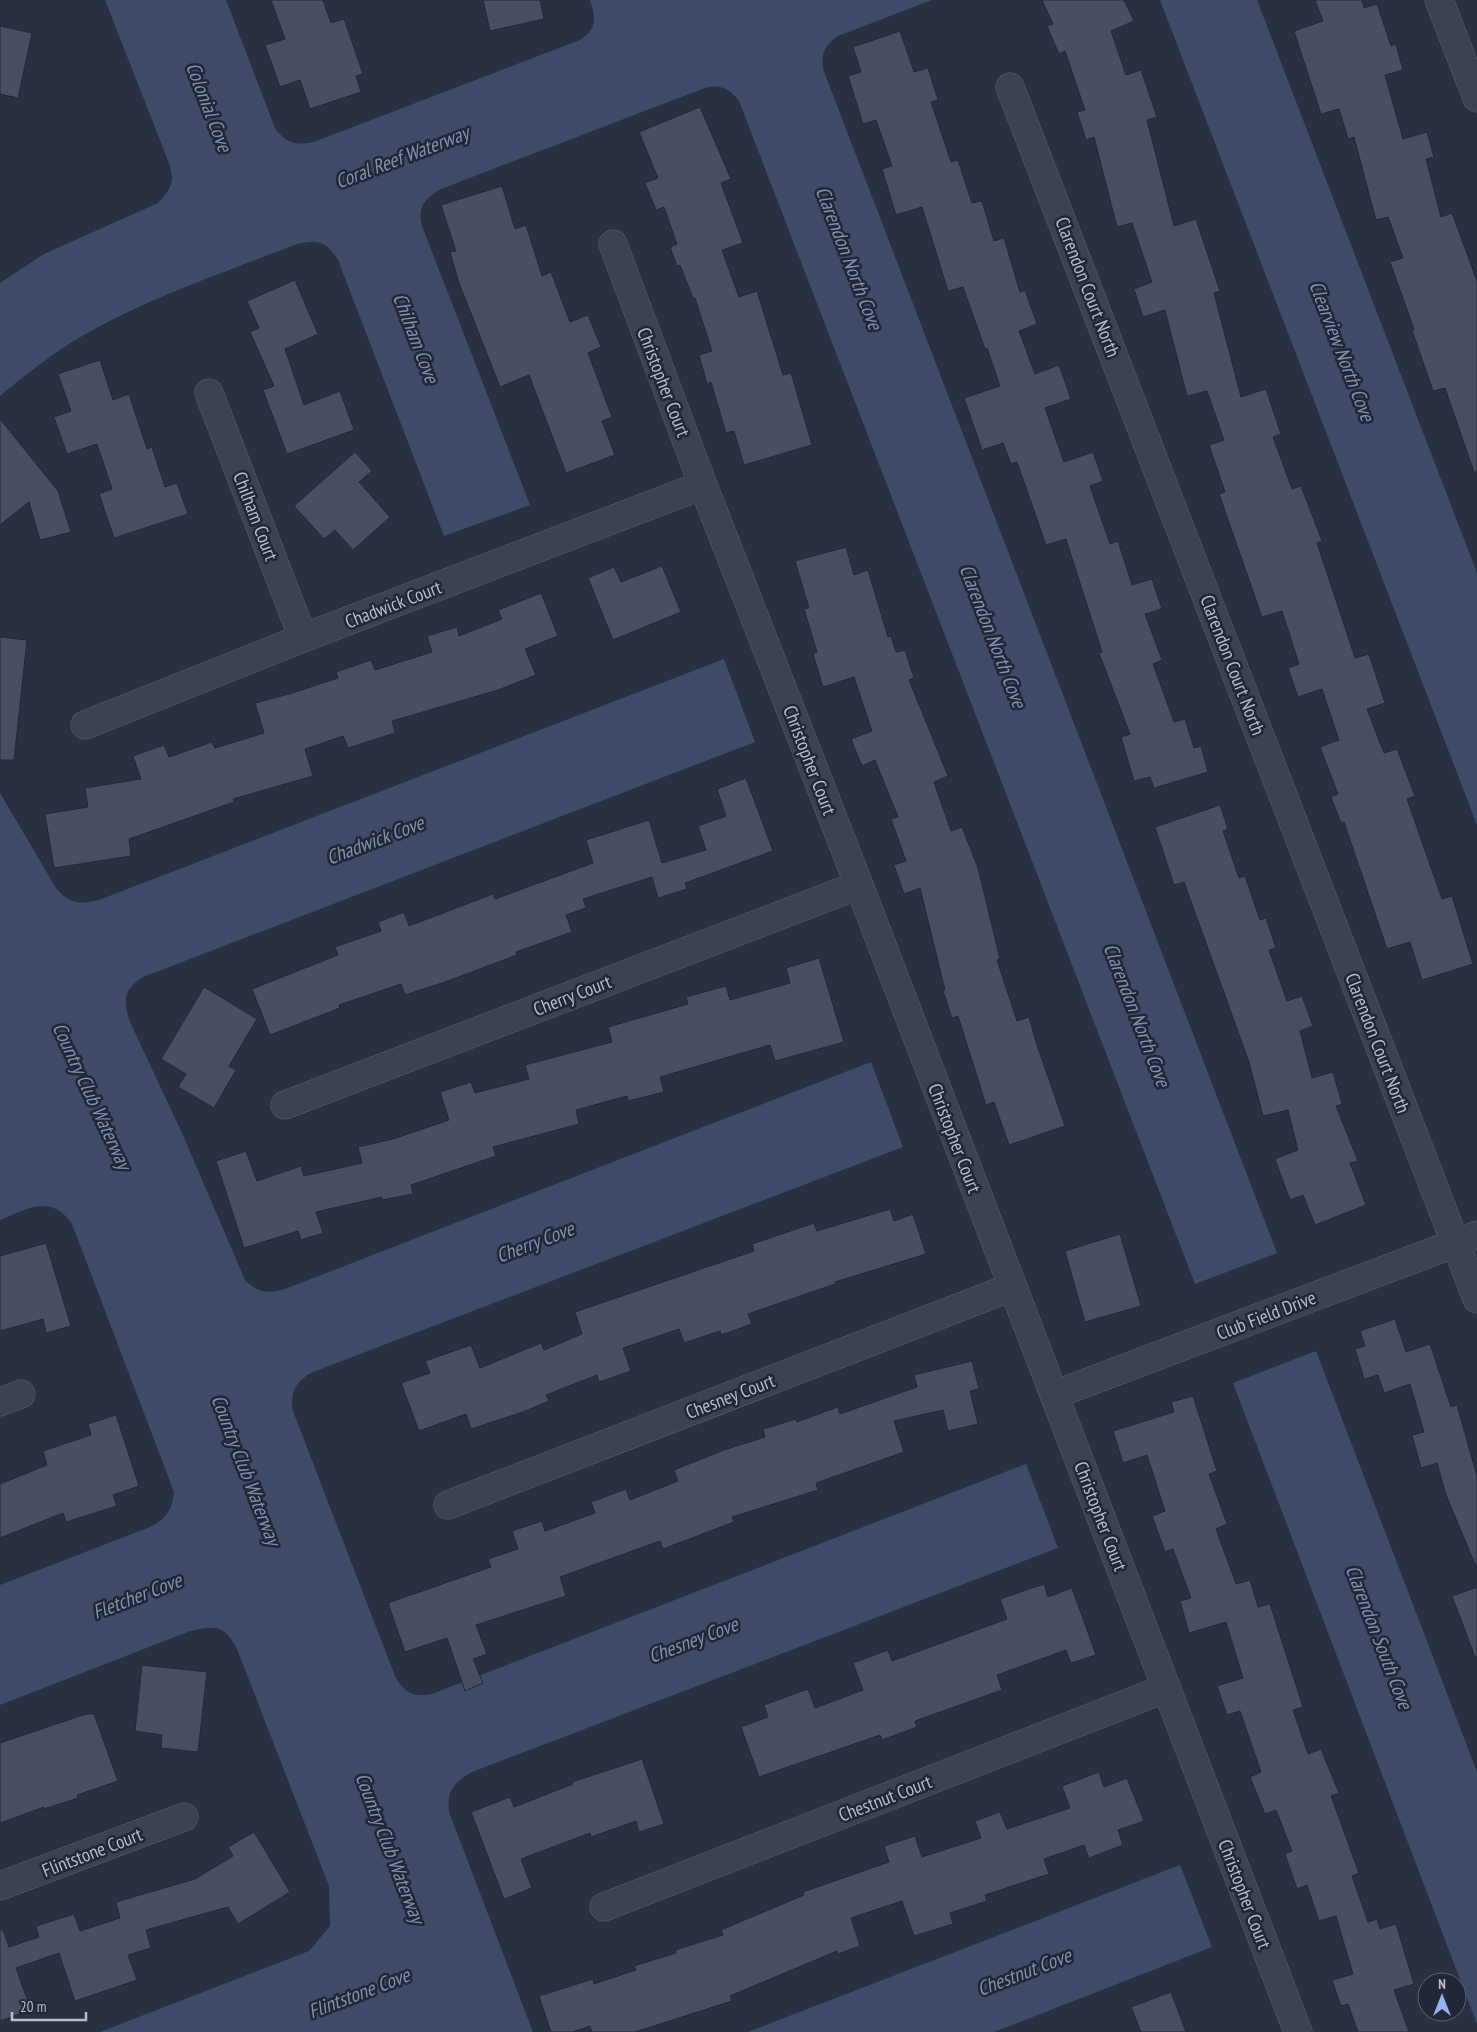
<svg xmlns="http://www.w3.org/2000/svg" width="1477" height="2032" viewBox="0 0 1477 2032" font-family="'PT Sans Narrow',sans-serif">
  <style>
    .water { fill: #3f4b69 }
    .building { fill: #484f62; stroke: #232938 }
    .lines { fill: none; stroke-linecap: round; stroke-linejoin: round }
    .minor-casing { stroke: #5a606e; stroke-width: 29 }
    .minor { stroke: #3c4251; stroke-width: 28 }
    .labels { text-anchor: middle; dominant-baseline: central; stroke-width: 5; stroke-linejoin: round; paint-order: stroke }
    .street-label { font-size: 19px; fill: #b9becb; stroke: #212736 }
    .water-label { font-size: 20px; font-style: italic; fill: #8390b0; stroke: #212736 }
  </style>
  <rect width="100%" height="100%" fill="#283041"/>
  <path class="water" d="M 105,0 L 226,0 L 275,128 C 285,143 297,146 314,142 L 580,40 C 597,29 596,18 590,0 L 932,0 L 838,36 C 825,45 821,53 823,69 L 1277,1253 L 1195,1284 L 739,101 C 729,88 720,84 705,88 L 441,189 C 425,198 417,207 422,226 L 530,505 L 444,536 L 338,260 C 326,240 316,239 294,245 C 221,274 144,299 77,339 C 49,356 24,376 0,396 L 0,283 L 44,254 L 158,203 C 174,186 175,179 167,158 Z
    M 1160,0 L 1257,0 L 1477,573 L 1477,825 Z
    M 724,659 L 755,742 L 143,977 C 123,990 123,1000 130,1022 L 182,1133 L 245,1280 C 258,1293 267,1294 285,1289 L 871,1062 L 903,1147 L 313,1372 C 297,1380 289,1392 293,1411 L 395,1676 C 404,1693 414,1698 432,1694 L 1026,1464 L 1058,1548 L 472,1772 C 455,1782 446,1790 449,1812 L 533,2032 L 100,2032 L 309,1951 L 330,1926 L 329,1886 L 237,1649 C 225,1625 215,1625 190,1631 L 0,1705 L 0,1585 L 150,1527 C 166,1519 172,1510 174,1492 L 72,1224 C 51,1193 27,1209 0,1220 L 0,793 L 56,888 C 69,904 79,905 99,900 Z
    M 1316,1351 L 1477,1772 L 1477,2024 L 1233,1383 Z
    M 1180,1865 L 1212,1947 L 994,2032 L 748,2032 Z"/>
  <path class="building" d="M 271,0 L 323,0 L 331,23 L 344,19 L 363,74 L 356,76 L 361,92 L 310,109 L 300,80 L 280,87 L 265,45 L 285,39 Z
    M 483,0 L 540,0 L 544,19 L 490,31 Z
    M 1042,0 L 1124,0 L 1134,21 L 1111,31 L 1126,75 L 1141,70 L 1157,117 L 1147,120 L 1174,226 L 1196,219 L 1220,291 L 1214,293 L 1241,397 L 1266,389 L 1281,434 L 1273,437 L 1292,489 L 1301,486 L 1322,541 L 1317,543 L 1355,658 L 1369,654 L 1385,703 L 1367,709 L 1384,753 L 1397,749 L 1415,796 L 1407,799 L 1442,899 L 1452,896 L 1473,964 L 1422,980 L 1410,942 L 1387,949 L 1344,822 L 1341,823 L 1331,797 L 1338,794 L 1320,747 L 1339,740 L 1322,689 L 1298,697 L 1288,668 L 1299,664 L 1282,611 L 1262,617 L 1219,494 L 1225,492 L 1209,445 L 1224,440 L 1207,391 L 1187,396 L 1165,310 L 1143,317 L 1134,289 L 1152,282 L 1132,223 L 1117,227 L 1094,137 L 1086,140 L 1077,112 L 1085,110 L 1065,51 L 1059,54 L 1047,26 L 1053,24 Z
    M 1315,0 L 1362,0 L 1364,8 L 1377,4 L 1391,46 L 1396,44 L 1403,70 L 1385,75 L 1403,139 L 1427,132 L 1434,157 L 1426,159 L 1441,217 L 1452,213 L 1477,281 L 1477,472 L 1474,472 L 1445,388 L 1433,391 L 1412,330 L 1414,329 L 1390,262 L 1403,258 L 1388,217 L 1376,220 L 1354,137 L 1348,139 L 1339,109 L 1321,114 L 1294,31 L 1323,21 Z
    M 0,26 L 32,33 L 18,98 L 0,94 Z
    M 900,31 L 914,72 L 928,68 L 938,100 L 931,102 L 951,162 L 958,160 L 972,203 L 982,201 L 994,241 L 1004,238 L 1020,292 L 1025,290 L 1037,324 L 1019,331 L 1035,374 L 1059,365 L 1071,399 L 1045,408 L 1064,462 L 1093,452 L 1103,481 L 1090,486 L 1110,544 L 1118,541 L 1132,585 L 1152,579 L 1162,609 L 1145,614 L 1162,660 L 1153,664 L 1174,722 L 1185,719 L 1194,748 L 1201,746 L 1208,772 L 1154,788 L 1150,777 L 1134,781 L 1121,737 L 1130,734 L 1099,653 L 1102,652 L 1066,539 L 1046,545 L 1017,462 L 1011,464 L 1003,443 L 982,450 L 964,398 L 1000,386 L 987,348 L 985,349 L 963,287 L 948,291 L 922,207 L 896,215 L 882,169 L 892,166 L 876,120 L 863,124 L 848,76 L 861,72 L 853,47 Z
    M 700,107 L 731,179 L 721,183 L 743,243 L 722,250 L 739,297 L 757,291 L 783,375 L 791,373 L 812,445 L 744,465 L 734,431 L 726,433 L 711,382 L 707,384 L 699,355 L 712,351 L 695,298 L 693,298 L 680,265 L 677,266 L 670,247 L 677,244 L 664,207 L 656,210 L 645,183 L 658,178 L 639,132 Z
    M 502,186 L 515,229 L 526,225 L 542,276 L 551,272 L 570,322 L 588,315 L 601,347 L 588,353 L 612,417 L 602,421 L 615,455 L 566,473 L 529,375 L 500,387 L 459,283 L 450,252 L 456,251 L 441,205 Z
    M 295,280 L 318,334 L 285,349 L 304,405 L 340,391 L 354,430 L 287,454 L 263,390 L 274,386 L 250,332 L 259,328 L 247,301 Z
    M 100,360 L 113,400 L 129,394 L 147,449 L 152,447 L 165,487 L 177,483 L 188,514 L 114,538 L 99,494 L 112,489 L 97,444 L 67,454 L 54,417 L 71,411 L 58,374 Z
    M 0,419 L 58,491 L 71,532 L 40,540 L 29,502 L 0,525 Z
    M 355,452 L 372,471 L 359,482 L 390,517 L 353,550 L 335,530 L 324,539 L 294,506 Z
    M 846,547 L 854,575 L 868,570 L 888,637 L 891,636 L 896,652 L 905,650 L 914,678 L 909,680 L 948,776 L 934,782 L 951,831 L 962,827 L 978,868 L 1000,959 L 997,960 L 1017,1021 L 1029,1017 L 1036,1042 L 1065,1126 L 1009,1145 L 994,1102 L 986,1105 L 958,1016 L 952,1018 L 943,991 L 945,990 L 920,888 L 904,894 L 894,865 L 906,861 L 891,819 L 898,817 L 875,760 L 862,766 L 851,739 L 872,731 L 854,677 L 823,687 L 813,654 L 817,652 L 804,609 L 809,608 L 795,561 Z
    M 662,566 L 681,612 L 613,640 L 588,578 L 614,567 L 621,582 Z
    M 541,593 L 558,636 L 525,649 L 536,675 L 498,690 L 392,721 L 395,733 L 348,748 L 343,736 L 305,749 L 313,776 L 233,799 L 234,802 L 129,839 L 131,856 L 54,868 L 45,814 L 88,807 L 85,788 L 141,779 L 133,756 L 164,745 L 169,757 L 212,742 L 215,748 L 264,733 L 255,703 L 289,694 L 338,678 L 336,672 L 371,660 L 375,670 L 432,652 L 427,636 L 457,627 L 459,636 L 502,619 L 498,610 Z
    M 0,637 L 27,640 L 14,760 L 0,760 Z
    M 746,778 L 773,851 L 685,883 L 687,889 L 658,898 L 652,877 L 583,899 L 586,908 L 566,915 L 572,932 L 516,952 L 517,955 L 445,982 L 405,995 L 401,984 L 339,1005 L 340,1008 L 270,1035 L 252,989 L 338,955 L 335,947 L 381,931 L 378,922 L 404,912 L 409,926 L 493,894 L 495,899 L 593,863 L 586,840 L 649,820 L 662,863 L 706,850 L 698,826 L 726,816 L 717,789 Z
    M 1220,805 L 1228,829 L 1223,831 L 1239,878 L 1245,876 L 1260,920 L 1266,918 L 1276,948 L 1269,950 L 1287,1001 L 1302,996 L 1313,1026 L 1300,1031 L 1312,1078 L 1333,1072 L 1342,1104 L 1336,1106 L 1358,1161 L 1350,1163 L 1366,1205 L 1315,1225 L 1303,1195 L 1290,1200 L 1275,1159 L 1298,1150 L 1288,1110 L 1263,1116 L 1249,1062 L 1184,882 L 1174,885 L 1155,827 Z
    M 819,958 L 844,1042 L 775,1061 L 770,1045 L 660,1077 L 664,1092 L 628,1101 L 627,1096 L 576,1110 L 579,1124 L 493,1147 L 496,1156 L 411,1185 L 413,1194 L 382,1200 L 382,1197 L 316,1212 L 323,1233 L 301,1240 L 298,1231 L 244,1248 L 216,1161 L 246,1151 L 257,1181 L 301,1166 L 304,1176 L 362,1163 L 358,1147 L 393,1139 L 449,1120 L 440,1092 L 471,1082 L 475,1093 L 529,1079 L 525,1065 L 612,1042 L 608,1027 L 688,1004 L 686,997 L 726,986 L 730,1000 L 790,983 L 786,968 Z
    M 204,987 L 257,1019 L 229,1066 L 236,1070 L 214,1108 L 178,1087 L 186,1074 L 161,1059 Z
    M 890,1209 L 894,1221 L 913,1214 L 926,1254 L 835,1282 L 835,1284 L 748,1314 L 752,1324 L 721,1335 L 720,1331 L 684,1343 L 679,1329 L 623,1348 L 631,1371 L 599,1382 L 597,1375 L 546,1395 L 549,1401 L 523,1412 L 471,1429 L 466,1414 L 419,1431 L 401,1383 L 430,1373 L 425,1361 L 471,1345 L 480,1368 L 541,1343 L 544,1350 L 582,1334 L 575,1312 L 754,1251 L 752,1244 L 814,1223 L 817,1231 Z
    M 1120,1234 L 1141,1306 L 1085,1322 L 1065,1251 Z
    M 46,1243 L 71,1326 L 46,1333 L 43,1319 L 0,1331 L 0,1256 Z
    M 1395,1319 L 1406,1352 L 1430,1344 L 1451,1407 L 1457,1405 L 1477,1476 L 1477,1569 L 1446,1495 L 1437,1463 L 1421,1468 L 1412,1435 L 1424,1432 L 1410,1384 L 1384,1393 L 1378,1375 L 1364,1379 L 1355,1349 L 1365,1346 L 1360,1331 Z
    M 972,1361 L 979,1389 L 970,1391 L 978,1424 L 948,1431 L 943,1410 L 894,1421 L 904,1452 L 816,1483 L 818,1490 L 732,1517 L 734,1522 L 663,1549 L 660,1541 L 560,1577 L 566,1596 L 476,1625 L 487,1654 L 473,1659 L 483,1683 L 465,1691 L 447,1638 L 405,1652 L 388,1603 L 491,1567 L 488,1559 L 518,1549 L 512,1531 L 542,1521 L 545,1531 L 595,1513 L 591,1502 L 626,1489 L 630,1500 L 678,1481 L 674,1470 L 724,1450 L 765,1437 L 763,1429 L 796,1419 L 797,1422 L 838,1407 L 840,1414 L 917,1387 L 914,1375 Z
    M 1193,1396 L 1217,1471 L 1209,1474 L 1227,1524 L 1216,1529 L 1236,1584 L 1250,1580 L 1258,1607 L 1270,1604 L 1303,1707 L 1293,1710 L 1308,1754 L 1321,1749 L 1339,1793 L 1331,1796 L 1359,1873 L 1352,1876 L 1368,1922 L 1377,1919 L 1380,1929 L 1396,1924 L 1414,1984 L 1394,1990 L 1409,2032 L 1358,2032 L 1348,2004 L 1341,2006 L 1332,1980 L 1353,1974 L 1336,1916 L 1319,1921 L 1307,1885 L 1297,1889 L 1285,1854 L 1292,1851 L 1276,1810 L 1265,1814 L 1250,1777 L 1261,1772 L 1240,1711 L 1227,1715 L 1217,1686 L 1243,1678 L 1226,1622 L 1189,1633 L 1180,1601 L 1191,1598 L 1173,1549 L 1165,1552 L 1152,1516 L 1165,1511 L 1147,1455 L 1123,1463 L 1113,1431 L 1174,1412 L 1171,1402 Z
    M 116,1415 L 139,1486 L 113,1495 L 117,1506 L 66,1522 L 63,1513 L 0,1538 L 0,1484 L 47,1465 L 43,1451 L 91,1435 L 88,1424 Z
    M 1044,1584 L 1048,1597 L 1072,1588 L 1096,1655 L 1071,1663 L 1066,1650 L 997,1675 L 1002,1690 L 915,1721 L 917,1727 L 882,1740 L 880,1735 L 759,1777 L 741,1727 L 768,1717 L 764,1705 L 808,1689 L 815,1708 L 863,1690 L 853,1663 L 888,1650 L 892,1661 L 1007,1619 L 1000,1599 Z
    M 1477,1587 L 1477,1657 L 1475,1657 L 1452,1596 Z
    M 142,1665 L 207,1672 L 198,1752 L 161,1748 L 162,1735 L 135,1731 Z
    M 86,1714 L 94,1714 L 118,1781 L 77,1795 L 78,1798 L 44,1809 L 44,1807 L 0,1823 L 0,1743 Z
    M 642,1759 L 664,1824 L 639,1832 L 636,1821 L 591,1837 L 590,1833 L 521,1859 L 532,1888 L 504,1899 L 471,1812 L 510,1797 L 514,1807 L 573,1784 L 572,1782 Z
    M 1099,1772 L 1104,1787 L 1127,1778 L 1144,1821 L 1118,1830 L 1123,1845 L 1089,1858 L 1084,1845 L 1044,1859 L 1049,1874 L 985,1895 L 987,1901 L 950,1913 L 953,1924 L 914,1936 L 902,1901 L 851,1918 L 860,1946 L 838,1954 L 837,1951 L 730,1996 L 732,2001 L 635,2032 L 592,2032 L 590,2026 L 573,2032 L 551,2032 L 539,1996 L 593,1979 L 594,1984 L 636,1970 L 634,1966 L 676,1953 L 675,1950 L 723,1935 L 721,1930 L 804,1895 L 803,1892 L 889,1862 L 884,1846 L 915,1836 L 922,1857 L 981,1838 L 975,1821 L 1000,1812 L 1007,1829 L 1070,1808 L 1062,1786 Z
    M 254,1832 L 290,1892 L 238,1924 L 228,1907 L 146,1930 L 151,1948 L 128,1955 L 137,1980 L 75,2001 L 59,1953 L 16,1968 L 31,2010 L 0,2021 L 0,1930 L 3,1930 L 9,1947 L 39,1937 L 36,1926 L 74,1914 L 80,1931 L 120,1918 L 116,1902 L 195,1879 L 233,1856 L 228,1847 Z
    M 1171,1992 L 1186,2032 L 1141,2032 L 1131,2007 Z"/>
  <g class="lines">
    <defs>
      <path id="minor" d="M 1439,0 L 1477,98
        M 1010,87 L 1477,1299
        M 613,244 L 703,485 L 859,885 L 1298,2032
        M 209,393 L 303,638
        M 85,725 L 303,638 L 703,485
        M 285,1105 L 859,885
        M 1054,1395 L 1477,1235
        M 0,1402 L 21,1394
        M 448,1505 L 1012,1287
        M 0,1886 L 184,1817
        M 604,1907 L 1167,1688"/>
    </defs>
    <use href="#minor" class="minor-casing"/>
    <use href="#minor" class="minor"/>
  </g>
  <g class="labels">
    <g class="street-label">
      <text transform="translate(1088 287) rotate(69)">Clarendon Court North</text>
      <text transform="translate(664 382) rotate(69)">Christopher Court</text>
      <text transform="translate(256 516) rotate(69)">Chilham Court</text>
      <text transform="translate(393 604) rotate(-21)">Chadwick Court</text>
      <text transform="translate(1233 665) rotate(69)">Clarendon Court North</text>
      <text transform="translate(810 760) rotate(69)">Christopher Court</text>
      <text transform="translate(572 995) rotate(-21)">Cherry Court</text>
      <text transform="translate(1378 1043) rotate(69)">Clarendon Court North</text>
      <text transform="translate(955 1138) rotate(69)">Christopher Court</text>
      <text transform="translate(1266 1315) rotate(-21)">Club Field Drive</text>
      <text transform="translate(730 1396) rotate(-21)">Chesney Court</text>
      <text transform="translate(1101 1516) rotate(69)">Christopher Court</text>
      <text transform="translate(885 1798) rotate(-21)">Chestnut Court</text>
      <text transform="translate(92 1852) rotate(-21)">Flintstone Court</text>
      <text transform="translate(1245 1894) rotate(69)">Christopher Court</text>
    </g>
    <g class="water-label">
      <text transform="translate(209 107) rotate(69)">Colonial Cove</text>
      <text transform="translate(402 157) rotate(-21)">Coral Reef Waterway</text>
      <text transform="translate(849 258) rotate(69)">Clarendon North Cove</text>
      <text transform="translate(416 338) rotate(69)">Chilham Cove</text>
      <text transform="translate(1342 351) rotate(69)">Clearview North Cove</text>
      <text transform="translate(993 636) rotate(69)">Clarendon North Cove</text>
      <text transform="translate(375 840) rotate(-21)">Chadwick Cove</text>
      <text transform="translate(1137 1015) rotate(69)">Clarendon North Cove</text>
      <text transform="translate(92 1096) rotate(65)">Country Club Waterway</text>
      <text transform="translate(535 1242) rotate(-21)">Cherry Cove</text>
      <text transform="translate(246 1470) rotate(69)">Country Club Waterway</text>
      <text transform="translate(137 1596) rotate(-21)">Fletcher Cove</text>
      <text transform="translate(1379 1637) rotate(69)">Clarendon South Cove</text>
      <text transform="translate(693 1640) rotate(-21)">Chesney Cove</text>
      <text transform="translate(390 1848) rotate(69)">Country Club Waterway</text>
      <text transform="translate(1024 1972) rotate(-21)">Chestnut Cove</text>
      <text transform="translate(359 1993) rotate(-21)">Flintstone Cove</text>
    </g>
  </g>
  <g transform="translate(1442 1997)"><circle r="24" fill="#212736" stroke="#5e6372"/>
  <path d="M0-4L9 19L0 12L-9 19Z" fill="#97aff2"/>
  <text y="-8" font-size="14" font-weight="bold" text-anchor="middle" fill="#b9becb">N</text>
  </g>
  <path d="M12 2012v8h74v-8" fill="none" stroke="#b9becb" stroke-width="2.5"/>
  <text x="20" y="2012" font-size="15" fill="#b9becb" stroke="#212736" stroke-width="4" paint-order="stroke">20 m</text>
</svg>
